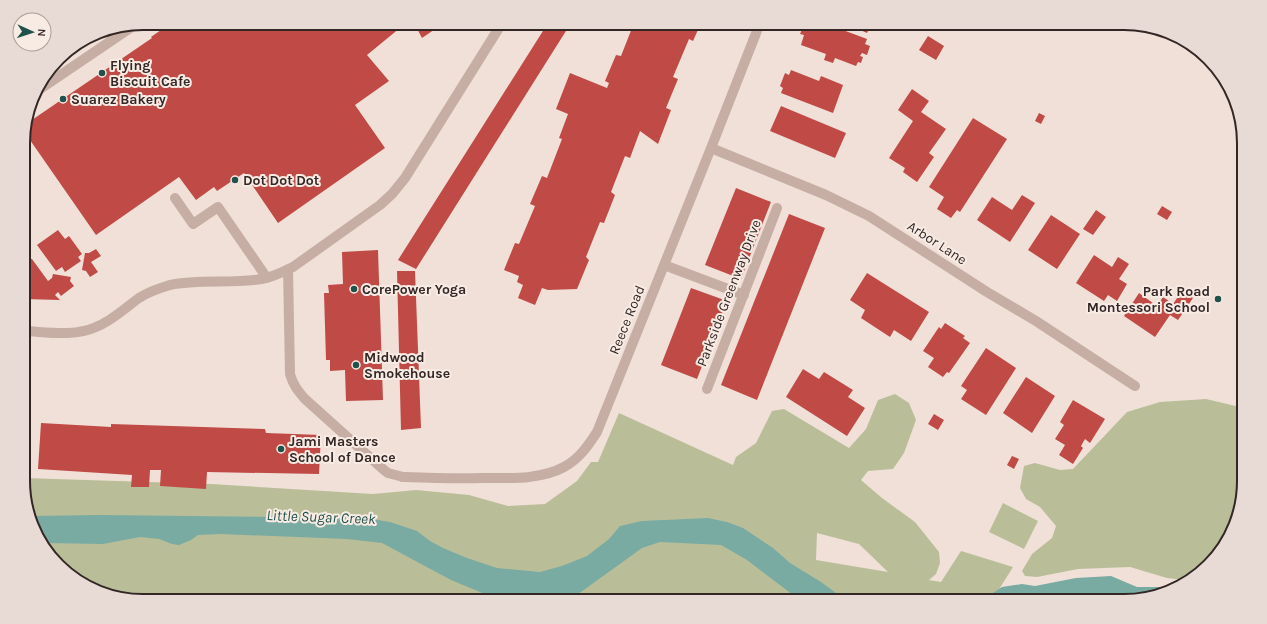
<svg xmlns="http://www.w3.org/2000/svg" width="1267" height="624" viewBox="0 0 1267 624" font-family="Karla,sans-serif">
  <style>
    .green { fill: #b9be99; fill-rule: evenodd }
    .water { fill: #79aba3 }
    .building { fill: #c04a46 }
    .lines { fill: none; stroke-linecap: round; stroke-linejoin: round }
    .service { stroke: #c7aea5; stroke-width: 10 }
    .minor { stroke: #c7aea5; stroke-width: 10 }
    .poi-dot { fill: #1e524b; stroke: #f8ebe4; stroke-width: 1.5 }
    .labels { text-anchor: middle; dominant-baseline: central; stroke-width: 4; stroke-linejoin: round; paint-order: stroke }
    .poi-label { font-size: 14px; font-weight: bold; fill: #332726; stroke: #f8ebe4; text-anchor: start }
    .street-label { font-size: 14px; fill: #332726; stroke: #f8ebe4 }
    .water-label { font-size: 15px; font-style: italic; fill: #1e524b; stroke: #f8ebe4 }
    .rim { fill: none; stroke: #332726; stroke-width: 2 }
  </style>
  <rect width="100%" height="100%" fill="#f0e0d8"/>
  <path class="green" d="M 895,394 L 909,403 L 916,420 L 904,453 L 893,469 L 868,471 L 861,480 L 882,498 L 915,522 L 939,552 L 940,563 L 936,574 L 929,580 L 941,582 L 961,551 L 1013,567 L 998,591 L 1057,601 L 143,601 L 90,589 L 48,554 L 24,497 L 24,478 L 211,484 L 373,494 L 416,490 L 469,495 L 508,506 L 545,504 L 577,481 L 591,462 L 598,462 L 619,413 L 733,465 L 736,457 L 756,443 L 772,411 L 784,409 L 849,448 L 866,429 L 878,400 ZM 817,533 L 859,544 L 888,572 L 816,560 Z
    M 1206,399 L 1244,408 L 1244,481 L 1232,534 L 1191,581 L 1187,582 L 1189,577 L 1184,580 L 1167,578 L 1130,567 L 1078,569 L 1037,577 L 1025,576 L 1022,571 L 1032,554 L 1052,538 L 1056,526 L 1040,507 L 1026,499 L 1020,488 L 1024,466 L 1035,463 L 1060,470 L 1073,469 L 1127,412 L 1160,402 Z
    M 1003,503 L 1038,521 L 1024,549 L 989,532 Z"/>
  <path class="water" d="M 101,515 L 365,518 L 390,522 L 417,531 L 430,541 L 443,548 L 467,558 L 497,568 L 540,572 L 562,566 L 587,556 L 609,539 L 620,526 L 642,521 L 708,518 L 727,522 L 743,528 L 773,548 L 790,563 L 821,582 L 847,601 L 801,601 L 747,560 L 721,545 L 660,542 L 642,548 L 581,592 L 562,601 L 524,601 L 492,597 L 451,580 L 382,543 L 347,539 L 220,534 L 198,535 L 191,540 L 179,545 L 172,544 L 159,539 L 140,537 L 103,544 L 43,543 L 32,516 Z
    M 1111,576 L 1137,587 L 1171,587 L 1132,601 L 981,601 L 1002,587 L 1022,584 L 1035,586 L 1076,578 Z"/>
  <path class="building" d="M 171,23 L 406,23 L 367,55 L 389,81 L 355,105 L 385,148 L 278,223 L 244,173 L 217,191 L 214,187 L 196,200 L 179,177 L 96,235 L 30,140 L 23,144 L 23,135 L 26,124 L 152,38 L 151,37 Z
    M 414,23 L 444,23 L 422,38 Z
    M 548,23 L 571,23 L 416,269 L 398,260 Z
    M 634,23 L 701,23 L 693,41 L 689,39 L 673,77 L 678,79 L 666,108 L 671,110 L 658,144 L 640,131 L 630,158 L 625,156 L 611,192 L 615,195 L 604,223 L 600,222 L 586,257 L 589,260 L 577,289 L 548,290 L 542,288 L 535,305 L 518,298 L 523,285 L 517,282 L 519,276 L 504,270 L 515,243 L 519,244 L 535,206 L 530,204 L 542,176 L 547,178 L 562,139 L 559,138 L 568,114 L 556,109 L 570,73 L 607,88 L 609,83 L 605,81 L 616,55 L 621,56 Z
    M 809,23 L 824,23 L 867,39 L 865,44 L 870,46 L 867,55 L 862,53 L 860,56 L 863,57 L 861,63 L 858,62 L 856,66 L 835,58 L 833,63 L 824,60 L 826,54 L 801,45 L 804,35 L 800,34 L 804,25 L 808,27 Z
    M 844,23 L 872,23 L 867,33 Z
    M 928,36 L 944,46 L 936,60 L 919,50 Z
    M 791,70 L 819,81 L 821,76 L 843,85 L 833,113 L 781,93 L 783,88 L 780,86 L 785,73 L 789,75 Z
    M 912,89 L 929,101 L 921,112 L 946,129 L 929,153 L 934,157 L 917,182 L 903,172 L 905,168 L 889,158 L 913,121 L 898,110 Z
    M 781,106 L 846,133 L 835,158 L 770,131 Z
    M 1039,113 L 1045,116 L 1041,124 L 1035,121 Z
    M 973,118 L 1007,139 L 960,212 L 957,210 L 951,218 L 937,209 L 944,197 L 929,187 Z
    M 736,188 L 771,202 L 741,279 L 705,265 Z
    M 1022,195 L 1035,203 L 1010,242 L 977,220 L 992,197 L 1012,210 Z
    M 1162,206 L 1172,212 L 1167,220 L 1157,214 Z
    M 1096,210 L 1106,217 L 1093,235 L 1083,229 Z
    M 789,214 L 825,228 L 757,400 L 721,385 Z
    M 1051,215 L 1080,234 L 1057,269 L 1028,250 Z
    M 58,230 L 65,239 L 69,236 L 82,254 L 78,257 L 81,261 L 65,272 L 62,267 L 56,271 L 37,245 Z
    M 96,249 L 101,256 L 91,262 L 98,272 L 90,277 L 86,271 L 82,270 L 85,253 L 89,253 Z
    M 378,250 L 383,400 L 346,401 L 345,370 L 330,371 L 330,360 L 326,360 L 324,293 L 329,293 L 328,285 L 343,284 L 342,252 Z
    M 1094,255 L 1112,267 L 1118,257 L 1129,264 L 1119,279 L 1127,284 L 1117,301 L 1108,295 L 1104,301 L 1076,283 Z
    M 24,258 L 32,259 L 48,281 L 52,278 L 53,274 L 71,277 L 70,281 L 74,286 L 61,296 L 58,292 L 55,295 L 60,300 L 24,299 Z
    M 397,271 L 415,271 L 421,428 L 401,430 Z
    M 867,273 L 929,312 L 911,341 L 894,330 L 890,337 L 861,318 L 865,310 L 850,300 Z
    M 691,288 L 727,301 L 697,379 L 661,365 Z
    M 1182,291 L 1193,298 L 1178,320 L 1170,315 L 1155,337 L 1124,316 L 1139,293 L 1157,306 L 1163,297 L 1173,304 Z
    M 945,323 L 965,336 L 963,338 L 970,343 L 949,373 L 947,372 L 943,377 L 928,367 L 934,358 L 923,351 L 939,327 L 941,329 Z
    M 986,348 L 1016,368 L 986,415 L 961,399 L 967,390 L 961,386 Z
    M 803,369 L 819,379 L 824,372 L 853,390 L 848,397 L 865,408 L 847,436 L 786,397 Z
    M 1026,377 L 1055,396 L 1032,433 L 1003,413 Z
    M 1073,400 L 1105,419 L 1090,443 L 1085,439 L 1081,446 L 1083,448 L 1073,464 L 1059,455 L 1065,445 L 1055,439 L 1064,425 L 1060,422 Z
    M 934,414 L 944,420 L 938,430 L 928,424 Z
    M 41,423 L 111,427 L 111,424 L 265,429 L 266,433 L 321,435 L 319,474 L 207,472 L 206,489 L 160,486 L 161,470 L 150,470 L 149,487 L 131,487 L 132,475 L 38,469 Z
    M 1012,456 L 1019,459 L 1014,469 L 1007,465 Z"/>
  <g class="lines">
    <path class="service" d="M 175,198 L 193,224 L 218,207 L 267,278
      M 288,269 L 290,374 C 293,385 298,391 305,399 L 384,470 L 388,473 L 403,477
      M 24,331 C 47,332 74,337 96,327 C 112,321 125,308 139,298 C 148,292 160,288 170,285 C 200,279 232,284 262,279 C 273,277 283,272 293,267 L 380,205 L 392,194 L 405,178 L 502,23"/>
    <path class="minor" d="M 34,93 L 136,24
      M 711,148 L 826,195 L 869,216 L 987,292 L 1036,321 L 1135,386
      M 664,265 L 744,295
      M 707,389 L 777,208
      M 403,477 C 430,478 456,479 483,478 C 509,478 540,480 564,467 C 579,459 588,446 597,432 L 711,148 L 760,23"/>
  </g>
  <g class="poi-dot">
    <circle cx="102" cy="73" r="4"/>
    <circle cx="63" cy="99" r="4"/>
    <circle cx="235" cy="180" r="4"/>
    <circle cx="354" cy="289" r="4"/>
    <circle cx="1218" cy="299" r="4"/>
    <circle cx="356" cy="365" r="4"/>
    <circle cx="281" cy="449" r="4"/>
  </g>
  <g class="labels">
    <g class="poi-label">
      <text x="110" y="65">Flying<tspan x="110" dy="16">Biscuit Cafe</tspan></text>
      <text x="71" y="99">Suarez Bakery</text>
      <text x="243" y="180">Dot Dot Dot</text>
      <text x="362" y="289">CorePower Yoga</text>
      <text x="1210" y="291" text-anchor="end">Park Road<tspan x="1210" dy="16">Montessori School</tspan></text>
      <text x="364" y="357">Midwood<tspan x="364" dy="16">Smokehouse</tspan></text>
      <text x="289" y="441">Jami Masters<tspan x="289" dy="16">School of Dance</tspan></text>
    </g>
    <g class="street-label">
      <text transform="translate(937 243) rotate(33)">Arbor Lane</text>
      <text transform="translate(729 293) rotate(-69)">Parkside Greenway Drive</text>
      <text transform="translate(627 320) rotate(-68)">Reece Road</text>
    </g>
    <g class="water-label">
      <text transform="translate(321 517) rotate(2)">Little Sugar Creek</text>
    </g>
  </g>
  <path d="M0 0H1267V624H0ZM143 30H1124A113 113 0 0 1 1237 143V481A113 113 0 0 1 1124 594H143A113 113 0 0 1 30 481V143A113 113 0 0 1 143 30Z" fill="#e8dbd5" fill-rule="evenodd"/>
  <path class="rim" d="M143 30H1124A113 113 0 0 1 1237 143V481A113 113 0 0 1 1124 594H143A113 113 0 0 1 30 481V143A113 113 0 0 1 143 30Z"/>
  <g transform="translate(32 32) rotate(93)"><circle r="19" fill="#f8ebe4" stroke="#a99d98"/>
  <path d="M0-3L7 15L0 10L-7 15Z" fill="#1e524b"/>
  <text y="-6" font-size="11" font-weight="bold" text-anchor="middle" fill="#332726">N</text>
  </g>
</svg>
